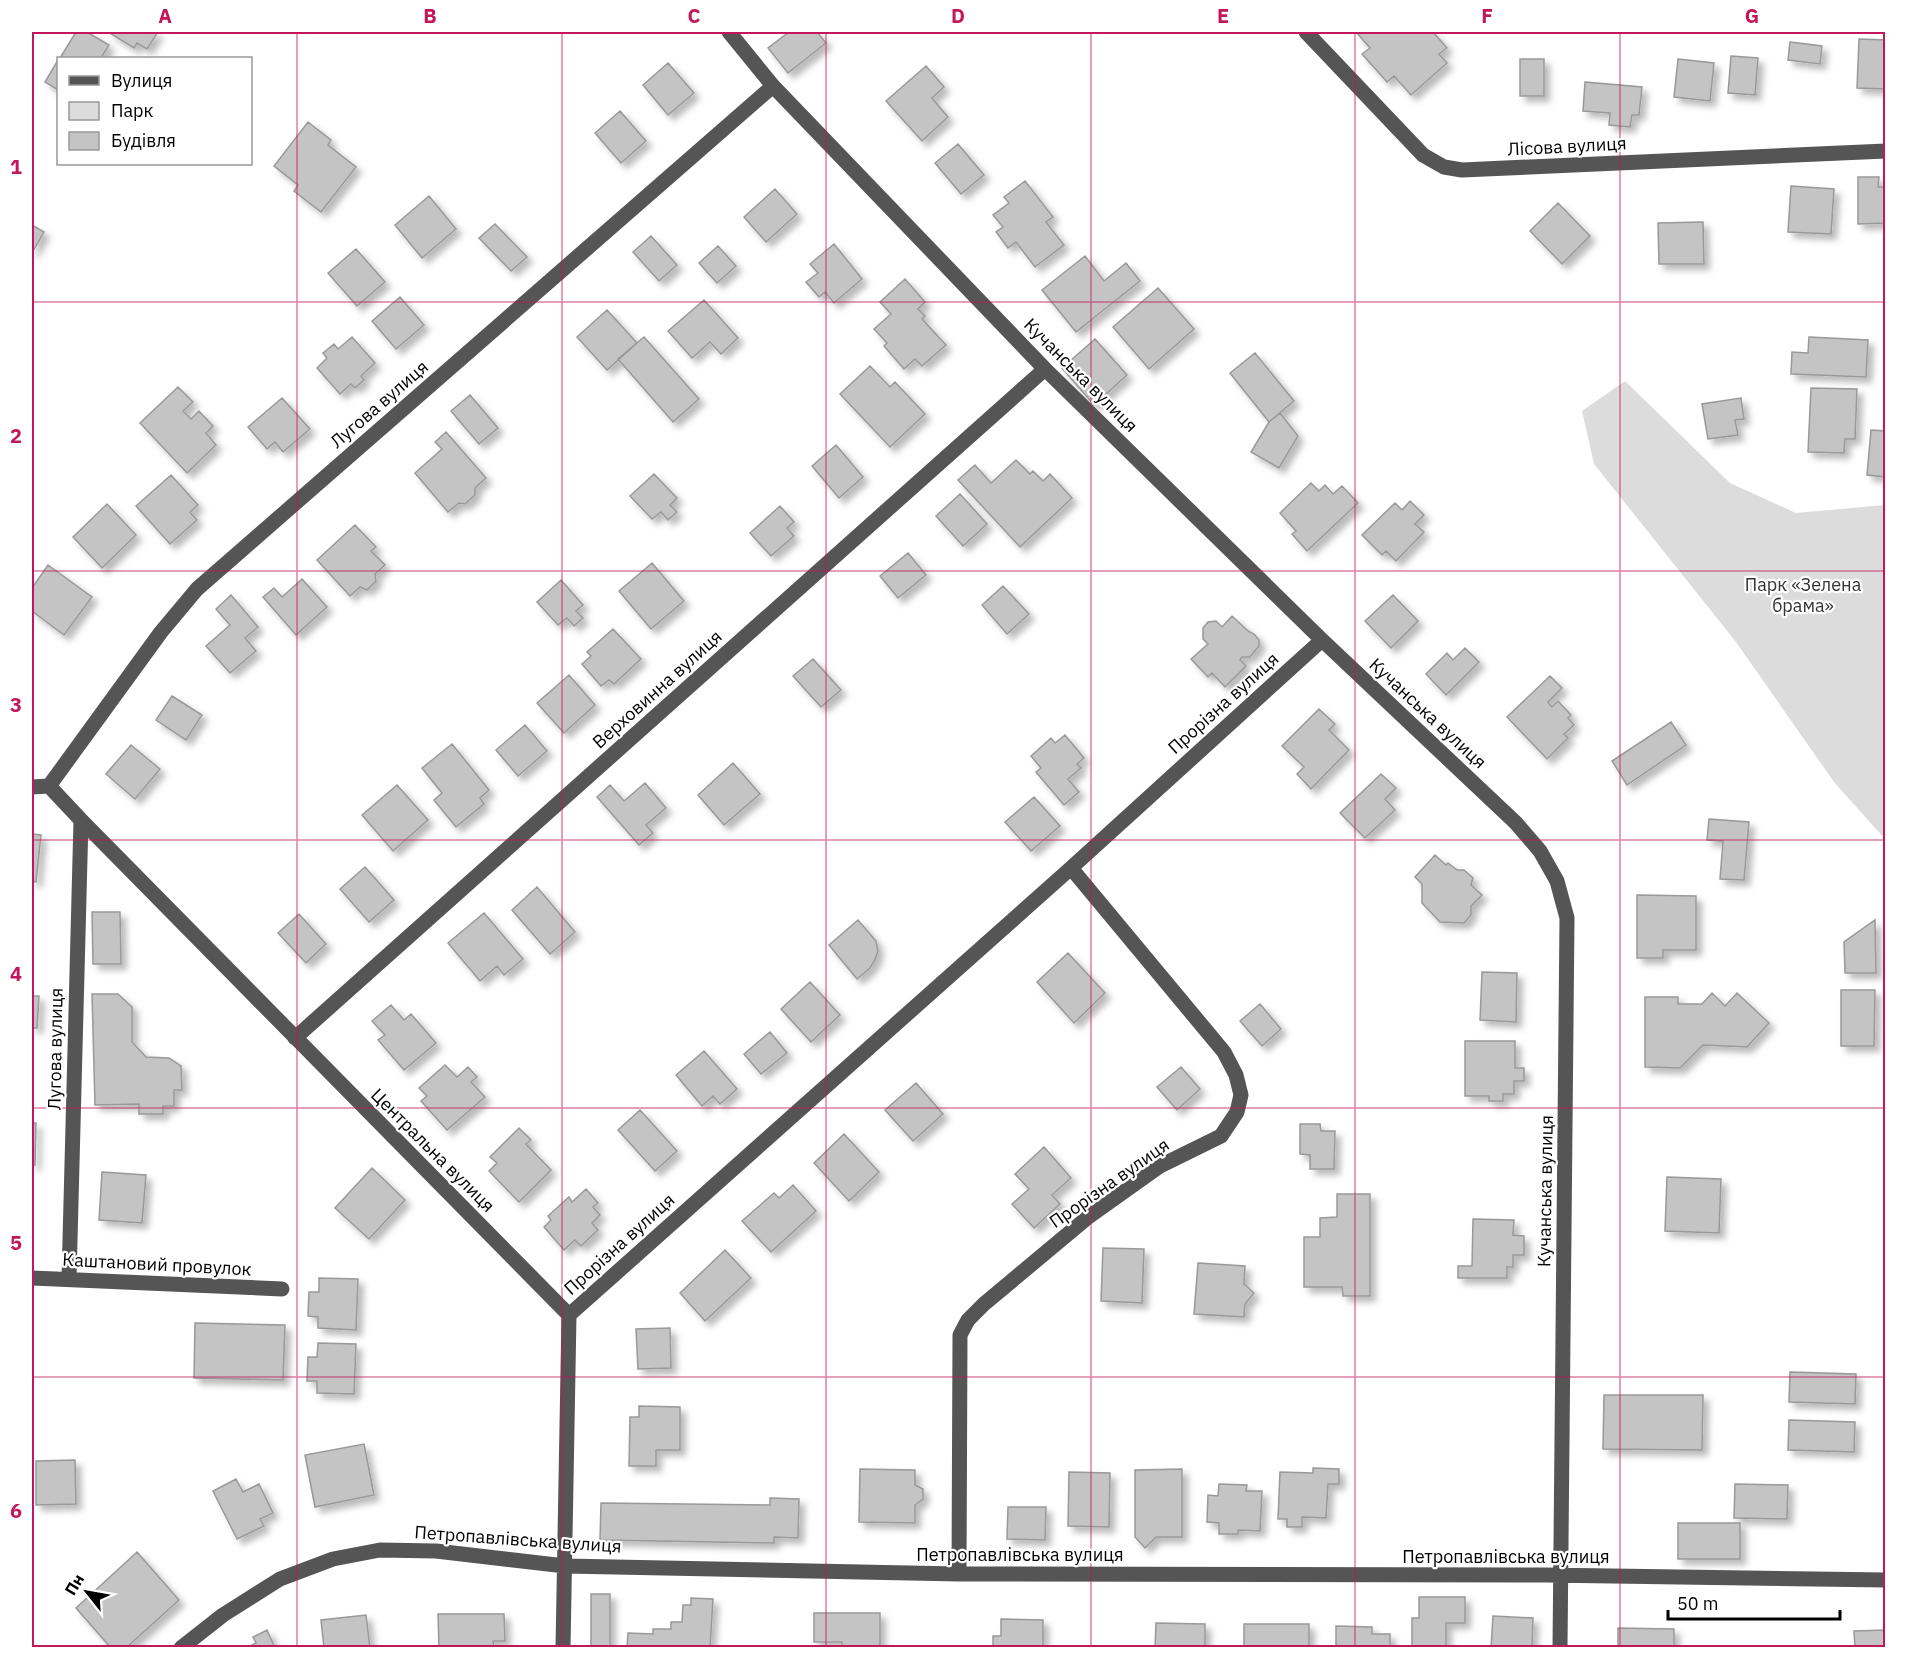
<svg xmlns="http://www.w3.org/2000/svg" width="1917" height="1679" viewBox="0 0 1917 1679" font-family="'IBM Plex Sans',sans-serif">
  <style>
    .green { fill: #dcdcdc }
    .building { fill: #c4c4c4; stroke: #999; stroke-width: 1.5; filter: url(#shadow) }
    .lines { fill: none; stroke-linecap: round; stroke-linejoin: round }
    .minor { stroke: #555; stroke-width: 15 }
    .grid { fill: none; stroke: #c2185b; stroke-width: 1.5; stroke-opacity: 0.55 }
    .labels { text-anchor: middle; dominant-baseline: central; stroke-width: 4.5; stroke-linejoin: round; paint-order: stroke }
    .street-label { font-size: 18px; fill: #000; stroke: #fff }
    .park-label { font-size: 18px; fill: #333; stroke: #fff }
    .neatline { fill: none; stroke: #c2185b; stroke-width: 2 }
    .grid-label { font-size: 20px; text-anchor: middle; font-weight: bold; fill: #c2185b }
  </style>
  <defs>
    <filter id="shadow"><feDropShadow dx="5.5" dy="5.5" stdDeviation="3" flood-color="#0004"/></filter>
  </defs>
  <rect width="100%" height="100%" fill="#fff"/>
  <path class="green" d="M 1625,381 L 1730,483 L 1796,513 L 1885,505 L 1885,839 L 1834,782 L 1736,642 L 1594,464 L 1582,411 Z"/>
  <path class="building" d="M 76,32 L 87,32 L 109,45 L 101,58 L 60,58 Z
    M 108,32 L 158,32 L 147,49 L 137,43 L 134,48 Z
    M 789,32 L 817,32 L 826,43 L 788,73 L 768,48 Z
    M 1356,32 L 1433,32 L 1447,48 L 1439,54 L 1447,63 L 1411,95 L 1394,76 L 1387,82 L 1362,54 L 1370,48 Z
    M 1859,39 L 1886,40 L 1886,89 L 1857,88 Z
    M 1790,42 L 1822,46 L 1820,64 L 1788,60 Z
    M 1731,56 L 1758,58 L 1755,95 L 1728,93 Z
    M 1520,59 L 1544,59 L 1544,96 L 1520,96 Z
    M 1678,59 L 1714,63 L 1710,101 L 1674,97 Z
    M 58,60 L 58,90 L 45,82 Z
    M 668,63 L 694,93 L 668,115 L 643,85 Z
    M 926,66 L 944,87 L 932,98 L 948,117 L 922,141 L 886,101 Z
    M 1585,82 L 1642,87 L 1639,115 L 1632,115 L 1630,127 L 1609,125 L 1610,113 L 1583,111 Z
    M 620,111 L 646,141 L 621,163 L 595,133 Z
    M 308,122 L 331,140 L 328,145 L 356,167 L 321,212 L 294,191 L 298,185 L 274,166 Z
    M 958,144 L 984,175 L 961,194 L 935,163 Z
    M 1858,177 L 1879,177 L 1878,187 L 1886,187 L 1886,223 L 1858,224 Z
    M 1025,181 L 1053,217 L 1046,222 L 1064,245 L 1035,267 L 1016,242 L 1008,248 L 996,232 L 1003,227 L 993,215 L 1009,203 L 1004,197 Z
    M 1791,186 L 1834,189 L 1831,234 L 1788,232 Z
    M 775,189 L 797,214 L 766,242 L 744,217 Z
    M 429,196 L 456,229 L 422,258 L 395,225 Z
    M 1558,203 L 1590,236 L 1562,264 L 1530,231 Z
    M 1703,222 L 1704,264 L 1659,264 L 1658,223 Z
    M 495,224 L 527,257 L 511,271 L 479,238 Z
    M 32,225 L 44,232 L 32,253 Z
    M 651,236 L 677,265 L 659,281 L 633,252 Z
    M 834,244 L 862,279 L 834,303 L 825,292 L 819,297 L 806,282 L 818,273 L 810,264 Z
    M 718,246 L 736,266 L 717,283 L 699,263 Z
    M 356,249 L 385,282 L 357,306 L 328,273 Z
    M 1085,256 L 1104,281 L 1126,263 L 1140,281 L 1076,332 L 1042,290 Z
    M 905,279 L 925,302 L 918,309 L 925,316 L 922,319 L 946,345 L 922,366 L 915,359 L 904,369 L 884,346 L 887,343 L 874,329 L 891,314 L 880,302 Z
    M 1158,288 L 1194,329 L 1149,369 L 1113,327 Z
    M 400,297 L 424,325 L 396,349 L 372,321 Z
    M 704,300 L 738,338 L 721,354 L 710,342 L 692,358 L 668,331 Z
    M 607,310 L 637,343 L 607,370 L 577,337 Z
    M 352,337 L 375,363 L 361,376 L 364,380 L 355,388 L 351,384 L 340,394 L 317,368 L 327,358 L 323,353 L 334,344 L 338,349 Z
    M 644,337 L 699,399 L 673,422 L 618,359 Z
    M 1809,337 L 1868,340 L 1866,377 L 1791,374 L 1792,352 L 1808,353 Z
    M 1095,339 L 1127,375 L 1094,405 L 1062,368 Z
    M 1255,353 L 1294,401 L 1269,422 L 1230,373 Z
    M 870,366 L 890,387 L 895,382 L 925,414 L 890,447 L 840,394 Z
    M 178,387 L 193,402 L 183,411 L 191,419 L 199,411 L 213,426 L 206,433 L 216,445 L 187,473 L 140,423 Z
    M 1811,388 L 1857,389 L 1855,439 L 1845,439 L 1844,453 L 1808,452 Z
    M 470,395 L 498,428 L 479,444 L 451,411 Z
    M 282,398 L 310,429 L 283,452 L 275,442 L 267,449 L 248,427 Z
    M 1741,398 L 1744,419 L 1735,420 L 1738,435 L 1708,439 L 1702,404 Z
    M 1280,413 L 1298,436 L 1279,468 L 1251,452 L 1269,422 Z
    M 1871,430 L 1886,431 L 1886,477 L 1867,475 Z
    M 446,432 L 486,478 L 475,488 L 475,495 L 465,504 L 459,503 L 448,512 L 415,473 L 442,449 L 435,442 Z
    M 836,445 L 863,477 L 839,498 L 812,466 Z
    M 1016,460 L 1030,474 L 1033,471 L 1043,481 L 1050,474 L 1072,498 L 1020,547 L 958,480 L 975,465 L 991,483 Z
    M 654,474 L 677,498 L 670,505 L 677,512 L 668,520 L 661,512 L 652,519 L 630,496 Z
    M 171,475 L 198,505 L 190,512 L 197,520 L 170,544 L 136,506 Z
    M 1311,483 L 1319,491 L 1325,485 L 1333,494 L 1342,486 L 1358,503 L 1307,551 L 1292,534 L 1296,531 L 1280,513 Z
    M 960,494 L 987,524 L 963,546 L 936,516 Z
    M 1410,501 L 1424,515 L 1415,524 L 1424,532 L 1396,561 L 1386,551 L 1382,555 L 1362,535 L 1395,503 L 1402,510 Z
    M 107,504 L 136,535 L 102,568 L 73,537 Z
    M 780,506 L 794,522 L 787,528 L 794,536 L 771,556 L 750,533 Z
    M 355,525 L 376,547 L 371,551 L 385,565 L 375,574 L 376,581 L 367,590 L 360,587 L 350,596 L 317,560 Z
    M 908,553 L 926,575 L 898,598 L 880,576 Z
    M 652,563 L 684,601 L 651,629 L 619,591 Z
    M 48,565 L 92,597 L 64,635 L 32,611 L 32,588 Z
    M 302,579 L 327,607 L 296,635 L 263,597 L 274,588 L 282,597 Z
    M 561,580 L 583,605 L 576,611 L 583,618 L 574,626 L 567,618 L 558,625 L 537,602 Z
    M 1003,586 L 1029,614 L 1007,634 L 982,605 Z
    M 231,595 L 258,627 L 245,638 L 256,651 L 230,673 L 206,646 L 230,625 L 216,609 Z
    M 1393,595 L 1418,621 L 1391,648 L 1365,621 Z
    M 1232,616 L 1248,631 L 1254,634 L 1259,640 L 1259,646 L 1250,657 L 1242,657 L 1240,660 L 1246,666 L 1225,687 L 1212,673 L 1208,677 L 1191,659 L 1208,644 L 1203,639 L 1203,628 L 1208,622 L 1216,621 L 1222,627 Z
    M 613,629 L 641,659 L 614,684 L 609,680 L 601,686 L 582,664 L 591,656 L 587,652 Z
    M 1465,648 L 1479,662 L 1446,695 L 1426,674 L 1447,653 L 1453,660 Z
    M 813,659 L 841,690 L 821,707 L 793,676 Z
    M 569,675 L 595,705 L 564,733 L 537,703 Z
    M 1550,676 L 1562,688 L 1548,702 L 1552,707 L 1558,701 L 1571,715 L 1568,718 L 1574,725 L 1564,734 L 1568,738 L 1547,759 L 1507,717 Z
    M 172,696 L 202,715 L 186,740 L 156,720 Z
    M 1319,709 L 1335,724 L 1329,730 L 1349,750 L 1311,789 L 1297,774 L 1304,767 L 1282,746 Z
    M 1671,722 L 1686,745 L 1627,785 L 1612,761 Z
    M 525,725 L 547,751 L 518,776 L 496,750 Z
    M 1065,735 L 1084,758 L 1077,764 L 1081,768 L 1068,779 L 1079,792 L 1064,805 L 1036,772 L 1041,768 L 1031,756 L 1051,738 L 1055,743 Z
    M 452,744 L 489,790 L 480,798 L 484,804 L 456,827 L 434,800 L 442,793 L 422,768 Z
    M 131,745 L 160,769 L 135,799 L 106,774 Z
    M 733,763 L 760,794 L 724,825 L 698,795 Z
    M 1381,774 L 1396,788 L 1385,799 L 1395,810 L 1365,838 L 1340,813 Z
    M 645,783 L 666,808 L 646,825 L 653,833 L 639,845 L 597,797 L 610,785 L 624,801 Z
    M 397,785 L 428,820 L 393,851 L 362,815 Z
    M 1034,797 L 1060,826 L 1031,851 L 1005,822 Z
    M 1709,819 L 1749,822 L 1744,880 L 1720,879 L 1723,841 L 1707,840 Z
    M 32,834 L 41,835 L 36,882 L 32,881 Z
    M 1435,855 L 1446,865 L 1448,863 L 1457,870 L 1464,870 L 1473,878 L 1471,885 L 1482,895 L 1471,906 L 1471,915 L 1464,923 L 1440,922 L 1422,903 L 1422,884 L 1415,877 Z
    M 365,867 L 394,900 L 369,922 L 340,889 Z
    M 537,887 L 575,932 L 550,954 L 512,910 Z
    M 1637,895 L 1696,896 L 1696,950 L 1663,950 L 1663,958 L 1637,958 Z
    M 92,912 L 120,912 L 121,964 L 93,964 Z
    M 484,913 L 523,959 L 504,975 L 497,966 L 480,981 L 448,943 Z
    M 299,914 L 326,944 L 306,963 L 278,933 Z
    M 858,920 L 876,941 L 878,951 L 875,960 L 870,968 L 857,979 L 829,945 Z
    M 1875,920 L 1876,973 L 1845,973 L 1844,942 Z
    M 1068,953 L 1105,993 L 1074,1023 L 1037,982 Z
    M 1482,972 L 1517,973 L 1516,1022 L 1480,1020 Z
    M 810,982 L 840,1015 L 811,1042 L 781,1009 Z
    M 1841,990 L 1875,990 L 1874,1046 L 1841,1046 Z
    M 1712,993 L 1725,1006 L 1737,993 L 1769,1023 L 1747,1047 L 1703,1045 L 1680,1068 L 1645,1067 L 1645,997 L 1678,997 L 1678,1004 L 1702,1004 Z
    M 92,994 L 118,994 L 132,1007 L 132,1042 L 146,1057 L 169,1058 L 181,1066 L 182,1090 L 174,1090 L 174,1106 L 163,1106 L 163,1114 L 139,1114 L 139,1104 L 95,1105 Z
    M 32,996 L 39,996 L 37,1028 L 32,1028 Z
    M 1260,1004 L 1281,1029 L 1262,1046 L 1240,1021 Z
    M 391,1005 L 404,1020 L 411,1014 L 436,1043 L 404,1070 L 378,1040 L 385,1035 L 372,1021 Z
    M 770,1032 L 787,1053 L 761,1074 L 744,1054 Z
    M 1465,1041 L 1515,1041 L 1515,1068 L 1524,1068 L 1524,1081 L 1514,1081 L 1514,1094 L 1503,1094 L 1503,1101 L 1489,1101 L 1489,1096 L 1465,1096 Z
    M 704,1051 L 737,1089 L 720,1104 L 713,1096 L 702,1106 L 676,1075 Z
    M 445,1065 L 457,1077 L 468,1067 L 477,1077 L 471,1082 L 485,1097 L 447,1130 L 421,1101 L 427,1096 L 419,1088 Z
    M 1181,1067 L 1200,1089 L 1177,1110 L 1157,1087 Z
    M 916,1083 L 943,1114 L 913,1141 L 885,1110 Z
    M 640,1110 L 677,1151 L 655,1171 L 618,1130 Z
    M 32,1123 L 36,1123 L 35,1165 L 32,1165 Z
    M 1300,1124 L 1320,1124 L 1321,1131 L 1335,1131 L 1334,1169 L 1310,1169 L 1310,1155 L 1300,1154 Z
    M 519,1128 L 531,1140 L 526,1144 L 551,1170 L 519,1202 L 489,1171 L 497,1163 L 490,1157 Z
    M 844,1134 L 879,1172 L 849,1201 L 814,1163 Z
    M 1044,1147 L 1071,1178 L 1052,1195 L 1060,1204 L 1034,1228 L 1012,1204 L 1029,1189 L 1015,1174 Z
    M 372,1168 L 405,1200 L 369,1239 L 335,1208 Z
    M 102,1172 L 146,1175 L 142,1223 L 99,1220 Z
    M 1667,1177 L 1721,1179 L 1719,1233 L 1665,1231 Z
    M 793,1185 L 816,1211 L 771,1252 L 742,1221 L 774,1193 L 779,1198 Z
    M 586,1189 L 598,1203 L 593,1207 L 600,1215 L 592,1223 L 598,1230 L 581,1246 L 575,1240 L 564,1250 L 544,1227 L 551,1220 L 548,1216 L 569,1197 L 572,1202 Z
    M 1337,1194 L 1370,1194 L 1370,1296 L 1343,1296 L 1342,1287 L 1304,1287 L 1304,1237 L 1320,1237 L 1320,1218 L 1337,1217 Z
    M 1473,1219 L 1514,1220 L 1513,1235 L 1524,1236 L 1524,1255 L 1513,1255 L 1513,1267 L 1507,1267 L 1507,1278 L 1458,1278 L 1458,1266 L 1472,1266 Z
    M 1103,1248 L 1144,1249 L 1142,1303 L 1101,1301 Z
    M 725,1250 L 751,1278 L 705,1321 L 680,1293 Z
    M 1198,1263 L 1245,1266 L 1244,1284 L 1254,1293 L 1245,1304 L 1244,1317 L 1194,1314 Z
    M 319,1278 L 358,1279 L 356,1330 L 318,1328 L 318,1317 L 308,1316 L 309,1292 L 319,1292 Z
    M 195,1323 L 285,1325 L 283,1380 L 194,1378 Z
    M 670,1328 L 671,1368 L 638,1369 L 636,1329 Z
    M 318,1343 L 356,1344 L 354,1394 L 317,1393 L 317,1381 L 307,1381 L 308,1357 L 317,1357 Z
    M 1790,1372 L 1856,1374 L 1855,1404 L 1789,1402 Z
    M 1604,1395 L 1703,1395 L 1702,1450 L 1603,1449 Z
    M 639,1406 L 680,1407 L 680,1450 L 656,1450 L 656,1466 L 629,1466 L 630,1417 L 639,1417 Z
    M 1789,1420 L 1855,1422 L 1854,1452 L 1788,1450 Z
    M 364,1444 L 374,1495 L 315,1507 L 305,1455 Z
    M 75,1460 L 76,1504 L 36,1505 L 36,1461 Z
    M 1313,1468 L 1339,1469 L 1339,1484 L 1328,1484 L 1326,1518 L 1302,1517 L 1302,1527 L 1287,1527 L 1287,1519 L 1278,1519 L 1280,1472 L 1313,1473 Z
    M 860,1469 L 915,1470 L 915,1485 L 923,1489 L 923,1499 L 915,1505 L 915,1523 L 859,1522 Z
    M 1182,1469 L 1182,1537 L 1156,1537 L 1145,1548 L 1135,1537 L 1135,1470 Z
    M 1069,1472 L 1110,1473 L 1109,1527 L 1068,1526 Z
    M 236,1479 L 243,1492 L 259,1484 L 273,1513 L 260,1519 L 264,1526 L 237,1539 L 213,1491 Z
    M 1219,1484 L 1247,1485 L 1246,1491 L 1262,1491 L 1260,1531 L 1238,1530 L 1238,1534 L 1219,1534 L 1219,1523 L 1207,1522 L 1208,1495 L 1218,1496 Z
    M 1735,1484 L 1788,1485 L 1787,1519 L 1734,1518 Z
    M 770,1498 L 799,1499 L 798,1538 L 774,1537 L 774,1543 L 600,1540 L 601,1503 L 770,1505 Z
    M 1008,1507 L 1046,1507 L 1045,1540 L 1007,1539 Z
    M 1678,1523 L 1740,1523 L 1740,1559 L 1678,1559 Z
    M 137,1552 L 179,1600 L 126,1648 L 111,1648 L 76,1608 Z
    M 591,1594 L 610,1594 L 610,1646 L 591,1646 Z
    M 1419,1597 L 1465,1597 L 1465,1623 L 1446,1623 L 1446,1646 L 1412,1646 L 1412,1618 L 1419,1618 Z
    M 691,1598 L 713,1599 L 710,1648 L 627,1648 L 628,1633 L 653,1634 L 653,1629 L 671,1629 L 671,1622 L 682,1622 L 683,1605 L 691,1605 Z
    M 814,1613 L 880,1613 L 880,1648 L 842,1648 L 842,1642 L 814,1642 Z
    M 438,1614 L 504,1614 L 505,1641 L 493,1641 L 494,1648 L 439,1648 Z
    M 366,1615 L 370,1648 L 324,1648 L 321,1620 Z
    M 1493,1616 L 1533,1618 L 1532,1648 L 1491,1648 Z
    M 1001,1619 L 1043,1620 L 1043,1648 L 993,1648 L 993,1636 L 1001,1636 Z
    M 1156,1623 L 1205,1624 L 1205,1648 L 1155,1648 Z
    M 1244,1624 L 1309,1624 L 1309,1648 L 1244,1648 Z
    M 1336,1626 L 1372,1627 L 1372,1634 L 1390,1634 L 1390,1648 L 1336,1648 Z
    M 1618,1628 L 1674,1629 L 1674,1648 L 1618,1648 Z
    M 267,1630 L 275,1648 L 247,1648 L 256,1643 L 253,1637 Z
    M 1886,1630 L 1886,1648 L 1855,1648 L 1854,1631 Z"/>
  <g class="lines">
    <path class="minor" d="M 729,32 L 773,86 L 1045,369 L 1322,640 L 1516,823 L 1540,851 L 1557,881 L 1567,918 L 1560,1648
      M 1306,32 L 1423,155 L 1444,167 L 1462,170 L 1886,151
      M 49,786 L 161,632 L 197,589 L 773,86
      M 32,787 L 49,786 L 81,820 L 569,1315 L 563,1648
      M 295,1038 L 1045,369
      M 32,1278 L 282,1289
      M 69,1279 L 81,820
      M 569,1315 L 1071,868 L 1322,640
      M 959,1574 L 960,1335 L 968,1320 L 984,1304 L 1087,1218 L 1160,1166 L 1221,1136 L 1237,1112 L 1241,1095 L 1236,1075 L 1224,1052 L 1071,868
      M 181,1648 L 223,1615 L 280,1579 L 333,1559 L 380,1550 L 436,1551 L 565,1566 L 959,1574 L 1545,1575 L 1886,1580"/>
  </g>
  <path class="grid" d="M 297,32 L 297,1648M 562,32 L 562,1648M 826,32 L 826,1648M 1091,32 L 1091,1648M 1355,32 L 1355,1648M 1620,32 L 1620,1648M 32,302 L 1886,302M 32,571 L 1886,571M 32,840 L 1886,840M 32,1108 L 1886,1108M 32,1377 L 1886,1377"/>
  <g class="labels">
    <g class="street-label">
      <text transform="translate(1567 146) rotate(-3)">Лісова вулиця</text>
      <text transform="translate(1081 375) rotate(45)">Кучанська вулиця</text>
      <text transform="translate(379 404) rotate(-41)">Лугова вулиця</text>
      <text transform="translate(657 689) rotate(-42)">Верховинна вулиця</text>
      <text transform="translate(1223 703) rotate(-42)">Прорізна вулиця</text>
      <text transform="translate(1428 713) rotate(43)">Кучанська вулиця</text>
      <text transform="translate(55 1049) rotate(-89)">Лугова вулиця</text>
      <text transform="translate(433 1150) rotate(45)">Центральна вулиця</text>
      <text transform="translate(1109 1183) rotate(-35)">Прорізна вулиця</text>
      <text transform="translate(1545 1191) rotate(-89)">Кучанська вулиця</text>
      <text transform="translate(619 1244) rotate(-42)">Прорізна вулиця</text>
      <text transform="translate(157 1264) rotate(3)">Каштановий провулок</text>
      <text transform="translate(518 1539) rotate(4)">Петропавлівська вулиця</text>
      <text x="1020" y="1554">Петропавлівська вулиця</text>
      <text x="1506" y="1556">Петропавлівська вулиця</text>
    </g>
    <g class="park-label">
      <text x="1803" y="584">Парк «Зелена<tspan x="1803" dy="21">брама»</tspan></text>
    </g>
  </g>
  <rect width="1917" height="1679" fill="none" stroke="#ffffff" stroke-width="66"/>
  <rect x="57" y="57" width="195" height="108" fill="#ffffff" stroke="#999999" stroke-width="1.5"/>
  <rect x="69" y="76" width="30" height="9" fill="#555555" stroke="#999999" stroke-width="1.5"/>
  <text x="111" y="87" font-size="18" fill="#000000">Вулиця</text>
  <rect x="69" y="102" width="30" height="18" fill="#dcdcdc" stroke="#999999" stroke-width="1.5"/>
  <text x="111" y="117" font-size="18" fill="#000000">Парк</text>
  <rect x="69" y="132" width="30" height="18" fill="#c4c4c4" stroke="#999999" stroke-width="1.5"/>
  <text x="111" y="147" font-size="18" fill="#000000">Будівля</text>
  <g transform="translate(87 1592) rotate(301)" stroke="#ffffff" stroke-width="4.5" paint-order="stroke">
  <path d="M0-4.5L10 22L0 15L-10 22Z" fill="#000000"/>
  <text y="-9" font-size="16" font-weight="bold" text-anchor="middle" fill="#000000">Пн</text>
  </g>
  <path d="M1668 1610v9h172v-9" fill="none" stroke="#000000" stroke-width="3"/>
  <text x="1677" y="1610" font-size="18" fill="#000000" stroke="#ffffff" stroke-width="4.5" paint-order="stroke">50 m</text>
  <rect x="33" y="33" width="1851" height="1613" class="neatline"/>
  <g class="grid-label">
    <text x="165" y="23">A</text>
    <text x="430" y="23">B</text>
    <text x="694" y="23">C</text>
    <text x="958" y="23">D</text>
    <text x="1223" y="23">E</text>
    <text x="1487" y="23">F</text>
    <text x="1752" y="23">G</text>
    <text x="16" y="174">1</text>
    <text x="16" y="443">2</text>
    <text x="16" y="712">3</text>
    <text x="16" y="981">4</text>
    <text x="16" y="1250">5</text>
    <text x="16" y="1518">6</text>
  </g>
</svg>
